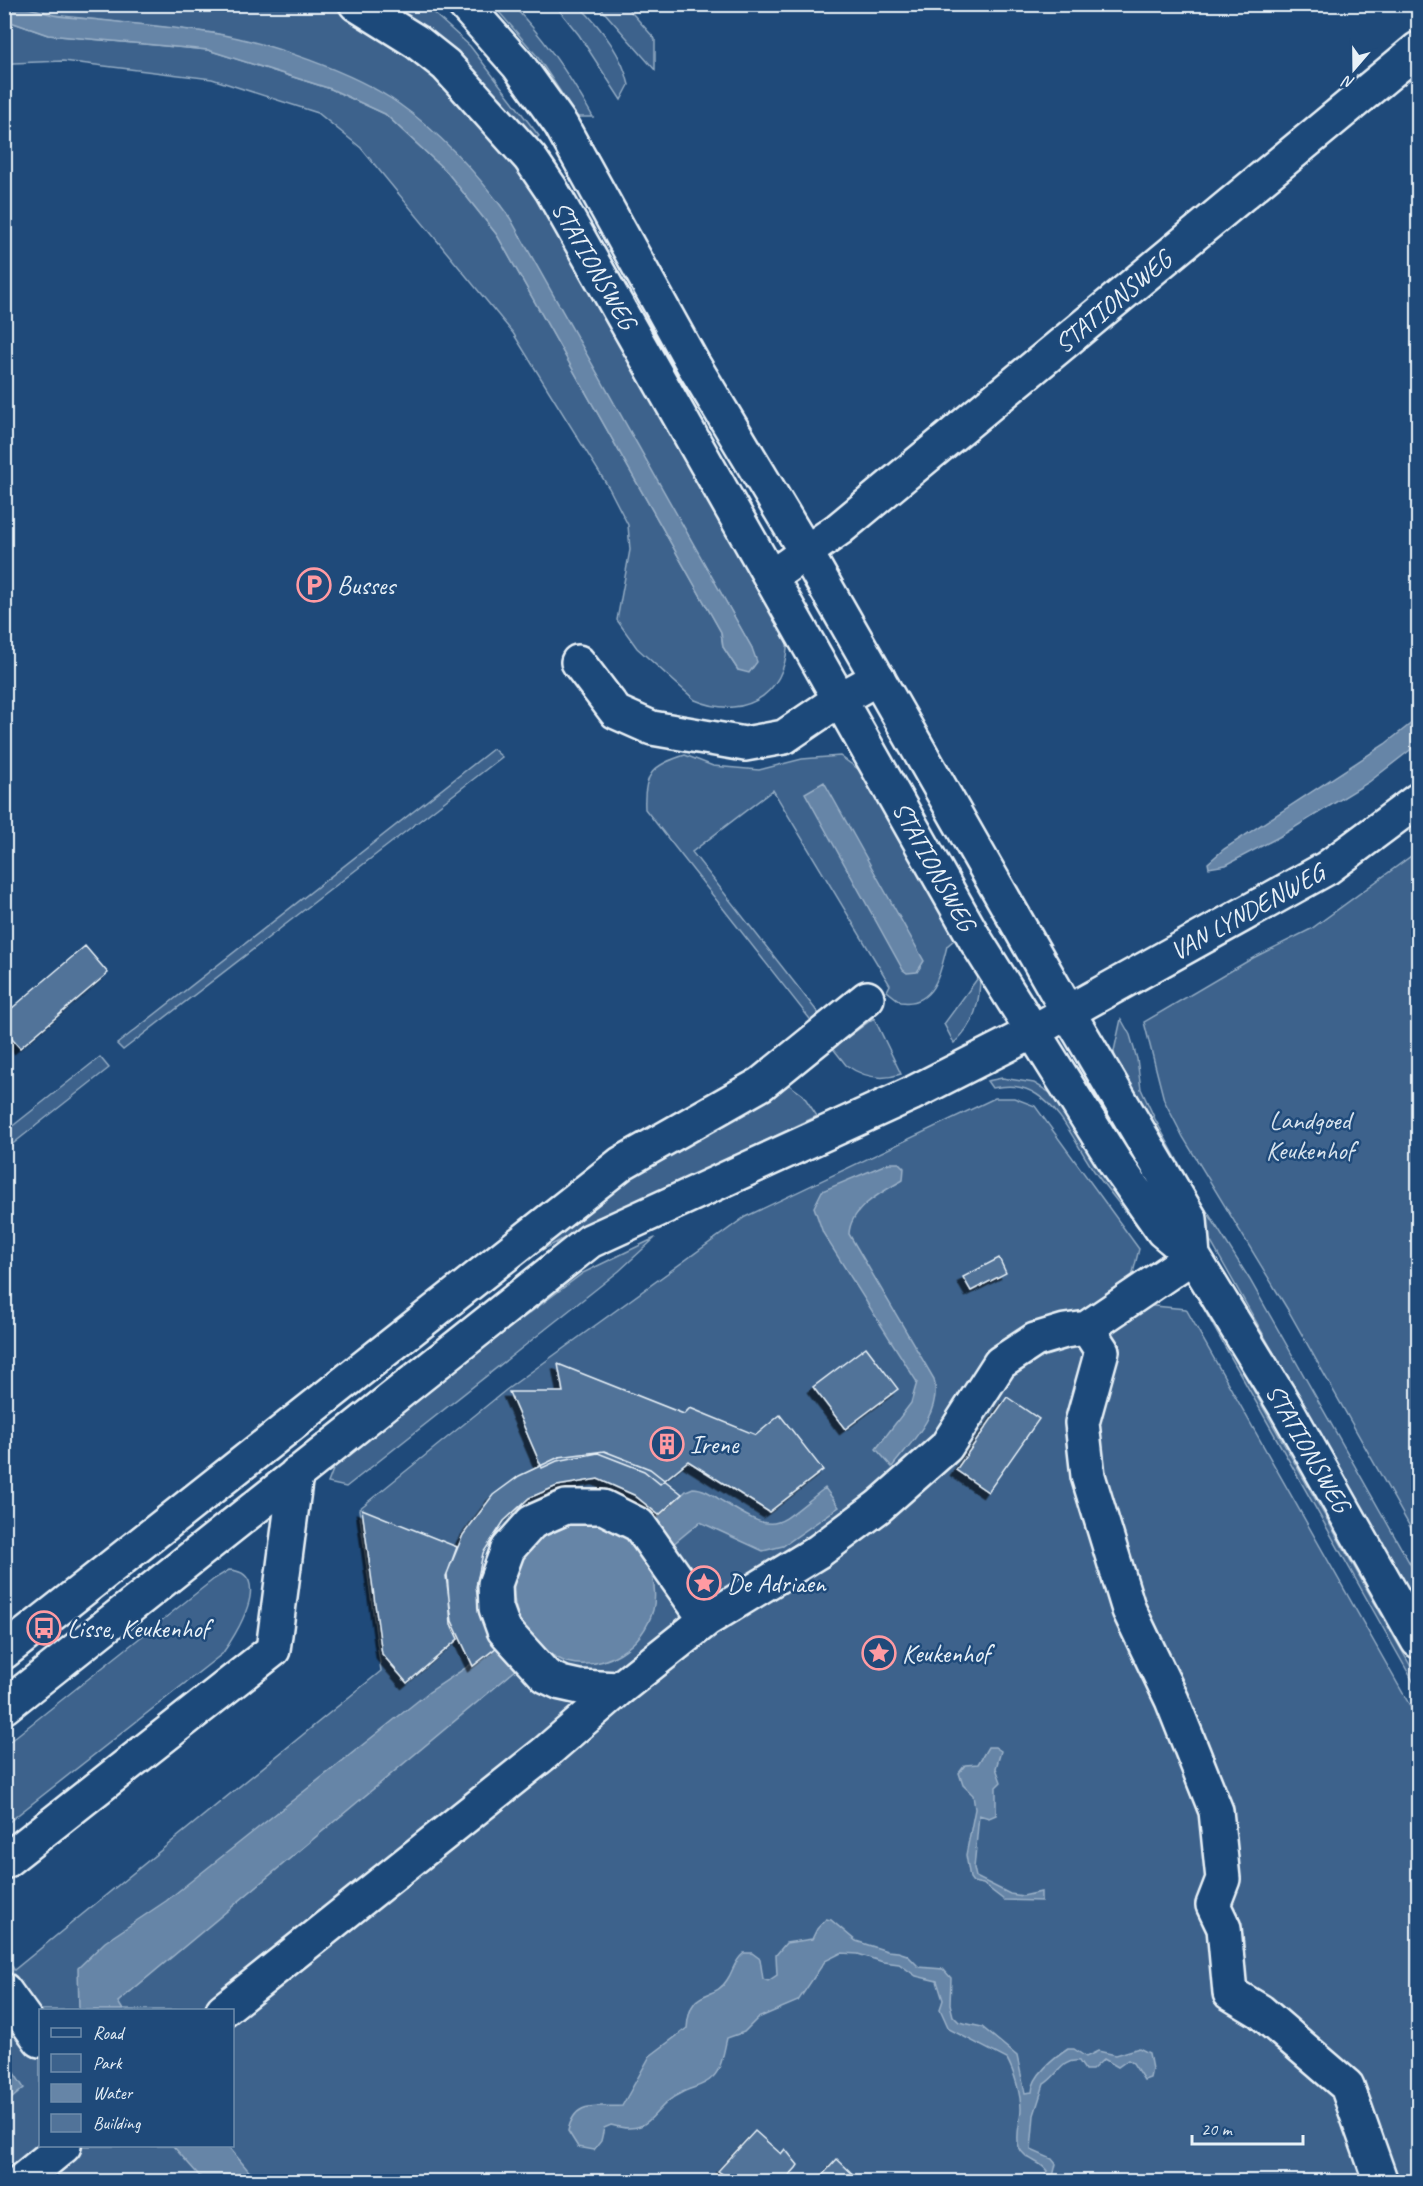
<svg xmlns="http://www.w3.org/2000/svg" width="1423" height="2186" viewBox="0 0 1423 2186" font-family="Caveat,sans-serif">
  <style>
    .green { fill: #3c628c; stroke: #92aac2; stroke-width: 1.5; fill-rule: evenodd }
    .water { fill: #6685a7; stroke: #9ab0c7; stroke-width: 1.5 }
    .building { fill: #517399; stroke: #e8f1f8; stroke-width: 1.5; filter: url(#shadow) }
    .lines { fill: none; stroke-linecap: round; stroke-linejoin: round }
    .minor-casing { stroke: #e8f1f8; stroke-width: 38 }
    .major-casing { stroke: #e8f1f8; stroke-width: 38 }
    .minor { stroke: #1f4a7a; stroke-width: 33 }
    .major { stroke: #1f4a7a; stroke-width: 33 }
    .labels { text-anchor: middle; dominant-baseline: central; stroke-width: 5; stroke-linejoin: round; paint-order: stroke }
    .street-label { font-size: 26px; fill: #e8f1f8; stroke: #1f4a7a }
    .poi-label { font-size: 26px; fill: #e8f1f8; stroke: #1f4a7a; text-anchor: start }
    .park-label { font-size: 26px; fill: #d7e3ed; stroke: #1f4a7a }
  </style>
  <defs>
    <filter id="shadow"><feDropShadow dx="-5.5" dy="5.5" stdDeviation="0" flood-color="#0009"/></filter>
  </defs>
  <rect width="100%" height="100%" fill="#1f4a7a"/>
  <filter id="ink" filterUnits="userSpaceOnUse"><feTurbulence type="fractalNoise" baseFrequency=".0167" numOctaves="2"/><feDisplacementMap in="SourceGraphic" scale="12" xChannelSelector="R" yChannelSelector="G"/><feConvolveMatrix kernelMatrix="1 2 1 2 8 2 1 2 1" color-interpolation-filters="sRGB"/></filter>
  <g filter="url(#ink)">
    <path class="green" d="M 21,5 L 328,5 L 366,25 L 424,63 L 527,175 L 787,631 C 792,689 749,723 695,700 L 637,648 L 617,620 L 630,550 L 628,525 L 609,488 L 513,333 L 361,148 L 318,113 L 212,79 L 63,61 L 13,63 L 5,67 L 5,20 L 48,35 L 208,50 L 331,89 L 385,114 L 447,172 L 497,235 L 721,632 L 723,647 L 738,670 L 752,648 L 499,203 L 350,78 L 287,53 L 214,33 L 54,15 Z
      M 382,5 L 423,5 L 428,8 L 470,46 L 539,136 L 533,141 Z
      M 493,5 L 512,5 C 545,38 570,76 593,117 L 577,117 L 537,56 Z
      M 555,5 L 578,5 C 601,27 622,54 629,85 L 621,100 L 579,35 Z
      M 598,5 L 625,5 L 655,39 L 655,70 Z
      M 493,749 L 502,757 L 123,1050 L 117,1044 Z
      M 685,755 L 713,766 L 759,770 L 802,759 L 840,756 L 869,777 L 961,934 L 947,946 C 941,970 935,1007 901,1002 L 887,991 L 890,985 L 773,790 L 692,852 L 841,1042 L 874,1018 L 901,1074 C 881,1081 863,1077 846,1065 L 645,809 C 643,773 653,765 685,755 Z
      M 1418,851 L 1418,1541 L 1288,1310 L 1183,1137 L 1164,1100 L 1144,1022 L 1253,958 L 1311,929 Z
      M 980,975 C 980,1003 975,1024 954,1043 L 944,1024 Z
      M 1121,1019 L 1130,1035 L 1137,1059 L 1141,1089 L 1155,1119 L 1193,1189 L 1250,1280 L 1418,1578 L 1418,1607 L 1118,1078 L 1114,1051 Z
      M 100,1057 L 109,1068 L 5,1150 L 5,1132 Z
      M 1079,1065 L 1082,1065 L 1131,1141 L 1119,1148 L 1088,1099 L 1078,1070 Z
      M 1002,1078 L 1034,1083 L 1059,1098 L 1149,1234 L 1146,1237 C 1130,1217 1113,1197 1097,1175 C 1078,1150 1064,1111 1036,1094 C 1022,1085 1008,1085 992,1088 L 987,1081 Z
      M 781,1079 L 803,1095 L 817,1116 L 583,1228 L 533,1255 L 532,1253 L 613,1186 Z
      M 995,1098 L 1014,1098 L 1035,1106 L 1139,1249 L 1130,1285 L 1144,1305 L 1186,1309 L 1418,1720 L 1418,2181 L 5,2181 L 4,1948 L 14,1970 L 381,1671 L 359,1509 L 506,1390 L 745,1217 ZM 40,2010 L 232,2010 L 232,2146 L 40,2146 Z
      M 655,1238 L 619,1271 L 346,1487 L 328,1483 L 334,1467 L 355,1444 L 583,1273 Z
      M 1202,1306 L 1219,1330 L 1418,1679 L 1418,1690 Z
      M 229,1570 C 275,1572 235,1637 222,1654 L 5,1825 L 5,1745 L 214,1579 Z"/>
    <path class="water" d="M 5,4 C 22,4 36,11 53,15 C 68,18 84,18 99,20 C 136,24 175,27 212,33 C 265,41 356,73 399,104 C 442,134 480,177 510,218 L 752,648 L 757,662 L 749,673 L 738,670 L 723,647 L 721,632 L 497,235 L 447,172 L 385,114 L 331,89 L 208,50 L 48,35 L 5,20 Z
      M 1418,718 L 1418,744 L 1369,782 L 1279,837 L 1226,865 L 1209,868 L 1208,863 L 1224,849 L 1385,744 Z
      M 824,782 L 924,961 L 917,972 L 907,973 L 903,970 L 805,793 Z
      M 889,1163 L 899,1163 L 904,1168 L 903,1180 C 882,1192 850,1208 849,1234 L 934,1379 C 942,1414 911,1442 892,1467 L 876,1449 L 911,1403 L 917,1382 L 823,1233 L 814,1207 L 822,1191 Z
      M 693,1488 C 704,1488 713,1495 722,1501 C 779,1537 774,1527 825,1488 L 839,1507 L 783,1546 L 763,1551 L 700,1522 L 649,1564 C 653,1579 657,1594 653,1610 C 643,1646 604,1672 566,1662 C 558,1659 549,1653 541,1649 L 118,2002 L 123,2010 L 79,2010 L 78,1968 L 105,1942 L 166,1901 L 429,1692 L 470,1665 L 520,1623 C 516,1608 511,1593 515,1577 C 522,1548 552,1522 582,1522 C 598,1522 613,1529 626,1536 L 659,1516 L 686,1491 Z
      M 988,1747 L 995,1747 L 1001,1751 L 996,1768 L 1001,1782 L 996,1787 L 996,1815 L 989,1818 L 979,1815 L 974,1868 L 976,1877 L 1010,1894 L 1023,1896 L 1041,1892 L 1041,1901 L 1004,1900 L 983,1884 L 973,1882 L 970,1878 L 966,1855 L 975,1809 L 973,1795 L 963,1785 L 959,1773 L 965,1765 L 978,1764 Z
      M 826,1919 L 831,1920 L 856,1941 L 887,1951 L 898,1952 L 907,1955 L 919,1967 L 943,1969 L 951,1978 L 950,2004 L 953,2016 L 959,2022 L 982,2027 L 1017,2056 L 1025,2093 L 1032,2092 C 1032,2076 1054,2058 1068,2049 L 1074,2049 L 1086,2057 L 1098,2051 L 1116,2055 L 1139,2048 L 1149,2053 L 1152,2069 L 1150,2078 L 1144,2080 L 1133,2063 L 1128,2060 L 1118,2067 L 1104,2059 L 1092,2070 L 1085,2070 L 1079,2061 C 1061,2059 1058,2076 1044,2084 L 1034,2115 L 1031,2150 L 1052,2159 L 1056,2164 L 1052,2181 L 1043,2181 L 1047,2171 C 1040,2160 1025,2161 1019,2147 C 1015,2134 1021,2122 1021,2109 C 1021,2095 1014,2071 1007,2059 L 949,2029 L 940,2009 L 943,2000 L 937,1981 L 916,1976 L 899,1964 L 883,1962 L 858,1954 L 841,1953 L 825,1961 L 798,2001 L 758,2018 L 744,2032 L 727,2038 C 724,2050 722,2068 713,2077 C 703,2087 692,2087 681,2093 C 650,2107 654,2138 611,2125 L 604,2128 L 601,2141 L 594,2150 L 578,2147 L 568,2131 C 575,2098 598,2108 622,2106 L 650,2056 L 687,2028 C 690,1985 714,2002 727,1980 C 734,1970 733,1962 744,1953 L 752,1953 L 760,1959 L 763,1979 L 768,1981 L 777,1975 L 776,1955 L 786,1943 L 812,1939 L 817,1929 Z
      M 4,2058 L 24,2088 L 5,2104 L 4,2104 Z
      M 173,2146 L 228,2146 L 257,2181 L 204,2181 Z"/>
    <path class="building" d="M 85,946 L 108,973 L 20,1048 L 4,1030 L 4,1015 Z
      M 999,1258 L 1006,1273 L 971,1291 L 963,1277 Z
      M 866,1347 L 898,1389 L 845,1429 L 813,1387 Z
      M 558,1364 L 684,1414 L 690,1408 L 756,1435 L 780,1415 L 823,1470 L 769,1512 L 688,1461 L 660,1484 L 644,1471 L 598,1453 L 557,1461 L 542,1468 L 509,1392 L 563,1392 Z
      M 1007,1397 L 1039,1419 L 988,1492 L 956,1470 Z
      M 604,1451 L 650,1469 L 682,1494 L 659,1515 L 634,1495 L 598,1479 L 557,1486 L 529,1498 L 504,1521 L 483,1553 L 476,1587 L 481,1617 L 497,1647 L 473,1666 L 452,1621 L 446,1576 L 463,1535 L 493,1495 L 519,1476 L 559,1457 Z
      M 362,1509 L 457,1547 L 447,1574 L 451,1624 L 458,1639 L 407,1683 L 382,1654 Z
      M 755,2131 L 781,2154 L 785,2149 L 798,2165 L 796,2168 L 783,2182 L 718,2182 L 724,2175 L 718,2171 Z
      M 837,2159 L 861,2182 L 816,2182 Z"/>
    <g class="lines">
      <defs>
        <path id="minor" d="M 771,577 L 839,529 L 1418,49
          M 578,662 L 616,712 L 652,728 L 745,744 L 784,737 L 840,699 L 878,678
          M 1087,1328 L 1102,1351 L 1082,1423 L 1088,1476 L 1129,1610 L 1172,1700 L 1216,1811 L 1223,1879 L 1213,1905 L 1224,1928 L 1230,1993 L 1260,2011 L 1347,2086 L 1381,2182
          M 4,1652 L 622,1163 L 761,1084 L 867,998
          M 619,1689 L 579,1687 L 561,1683 L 546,1676 L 504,1630 L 496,1608 L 495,1584 L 508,1549 L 532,1522 L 566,1507 L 603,1507 L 639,1525 L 706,1620
          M 4,1707 L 590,1241 L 911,1094 L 1023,1037 L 1327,868 L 1418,800
          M 4,1862 L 273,1650 L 296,1474
          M 4,1990 L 40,2040
          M 223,2010 L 545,1753 L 619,1689 L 706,1620 L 819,1551 L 878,1507 L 946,1447 L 1000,1363 L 1035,1340 L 1065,1331 L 1087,1328 L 1193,1256
          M 20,2182 L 64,2146"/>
        <path id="major" d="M 356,4 L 417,42 L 446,65 L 530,158 L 551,189 L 975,939 L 1116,1164 L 1163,1231 L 1193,1256 L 1285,1406 L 1418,1641
          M 464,4 L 518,65 L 561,125 L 693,364 L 807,554 L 1068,1012 L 1190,1219 L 1193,1256"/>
      </defs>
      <use href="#minor" class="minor-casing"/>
      <use href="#major" class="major-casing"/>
      <use href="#minor" class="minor"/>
      <use href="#major" class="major"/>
    </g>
  </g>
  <defs>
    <symbol id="parking-ring" viewBox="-11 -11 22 22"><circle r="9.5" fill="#1f4a7a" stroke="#ff9aa2" stroke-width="1.5"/><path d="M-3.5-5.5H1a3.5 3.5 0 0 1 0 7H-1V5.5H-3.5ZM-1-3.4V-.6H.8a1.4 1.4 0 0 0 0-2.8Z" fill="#ff9aa2"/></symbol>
    <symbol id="building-ring" viewBox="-11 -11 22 22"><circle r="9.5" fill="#1f4a7a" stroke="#ff9aa2" stroke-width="1.5"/><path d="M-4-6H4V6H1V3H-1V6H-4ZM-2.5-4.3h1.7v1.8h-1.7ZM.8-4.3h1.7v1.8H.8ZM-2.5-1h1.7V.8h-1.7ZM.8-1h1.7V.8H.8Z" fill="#ff9aa2"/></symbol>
    <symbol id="sight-ring" viewBox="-11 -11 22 22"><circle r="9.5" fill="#1f4a7a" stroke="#ff9aa2" stroke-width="1.5"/><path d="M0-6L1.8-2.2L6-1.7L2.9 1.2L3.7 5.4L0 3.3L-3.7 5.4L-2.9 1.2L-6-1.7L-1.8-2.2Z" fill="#ff9aa2"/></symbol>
    <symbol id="bus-ring" viewBox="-11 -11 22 22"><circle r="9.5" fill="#1f4a7a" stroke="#ff9aa2" stroke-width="1.5"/><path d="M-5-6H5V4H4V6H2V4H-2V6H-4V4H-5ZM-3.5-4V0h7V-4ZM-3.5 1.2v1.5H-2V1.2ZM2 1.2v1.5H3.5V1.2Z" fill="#ff9aa2"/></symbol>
  </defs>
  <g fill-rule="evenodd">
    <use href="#parking-ring" x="295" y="566" width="38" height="38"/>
    <use href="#building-ring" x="648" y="1425" width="38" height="38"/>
    <use href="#sight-ring" x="685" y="1564" width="38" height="38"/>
    <use href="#bus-ring" x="25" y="1609" width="38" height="38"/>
    <use href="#sight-ring" x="860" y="1634" width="38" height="38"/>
  </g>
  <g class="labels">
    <g class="street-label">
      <text transform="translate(594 265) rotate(60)">STATIONSWEG</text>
      <text transform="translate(1113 302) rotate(-40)">STATIONSWEG</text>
      <text transform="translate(934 866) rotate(61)">STATIONSWEG</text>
      <text transform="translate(1247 912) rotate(-29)">VAN LYNDENWEG</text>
      <text transform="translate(1308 1448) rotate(60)">STATIONSWEG</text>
    </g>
    <g class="poi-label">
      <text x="337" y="585">Busses</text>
      <text x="690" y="1444">Irene</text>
      <text x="727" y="1583">De Adriaen</text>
      <text x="67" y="1628">Lisse, Keukenhof</text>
      <text x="902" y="1653">Keukenhof</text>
    </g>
    <g class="park-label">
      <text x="1310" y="1120">Landgoed<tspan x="1310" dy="30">Keukenhof</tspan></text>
    </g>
  </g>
  <rect width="1423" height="2186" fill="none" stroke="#1f4a7a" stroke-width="24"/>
  <rect x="12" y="12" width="1399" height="2162" fill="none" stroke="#e8f1f8" stroke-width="2" filter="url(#ink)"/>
  <rect x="39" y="2009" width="195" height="138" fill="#1f4a7a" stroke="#6f8dac" stroke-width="1.5"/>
  <rect x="51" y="2028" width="30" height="9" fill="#1f4a7a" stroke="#6f8dac" stroke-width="1.5"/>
  <text x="93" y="2039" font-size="18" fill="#e8f1f8">Road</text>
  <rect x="51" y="2054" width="30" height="18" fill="#3c628c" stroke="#6f8dac" stroke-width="1.5"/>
  <text x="93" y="2069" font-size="18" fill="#e8f1f8">Park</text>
  <rect x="51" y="2084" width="30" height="18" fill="#6685a7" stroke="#6f8dac" stroke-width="1.5"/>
  <text x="93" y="2099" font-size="18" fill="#e8f1f8">Water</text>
  <rect x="51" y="2114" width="30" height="18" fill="#517399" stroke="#6f8dac" stroke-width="1.5"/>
  <text x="93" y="2129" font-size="18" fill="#e8f1f8">Building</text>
  <g transform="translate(1354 69) rotate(200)" stroke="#1f4a7a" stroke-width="4.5" paint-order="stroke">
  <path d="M0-4.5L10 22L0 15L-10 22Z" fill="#e8f1f8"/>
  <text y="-9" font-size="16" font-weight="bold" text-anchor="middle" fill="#e8f1f8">N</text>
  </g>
  <path d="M1192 2135v9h111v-9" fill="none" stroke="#e8f1f8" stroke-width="3"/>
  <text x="1201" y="2135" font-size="18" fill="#e8f1f8" stroke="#1f4a7a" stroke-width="4.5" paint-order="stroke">20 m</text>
</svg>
